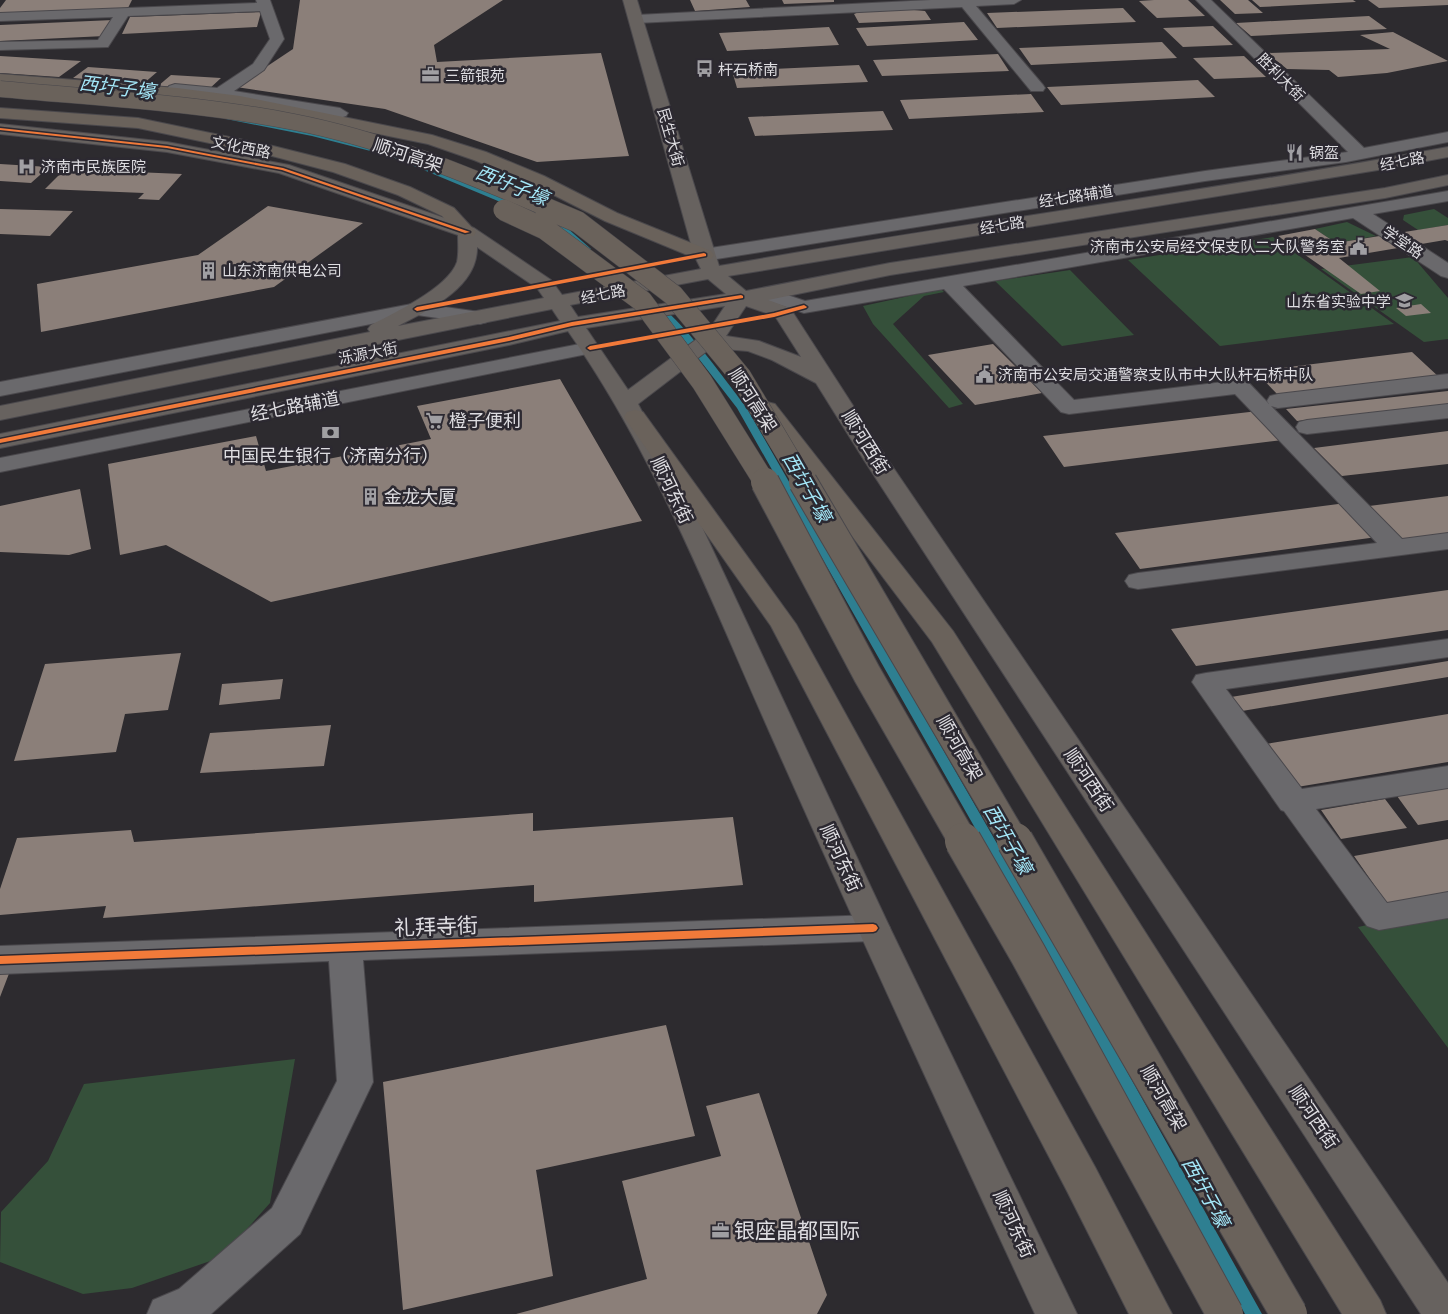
<svg xmlns="http://www.w3.org/2000/svg" width="1448" height="1314" viewBox="0 0 1448 1314" font-family="'IBM Plex Serif','Noto Sans SC',serif">
  <style>
    .green { fill: #35503a }
    .lines { fill: none; stroke-linecap: round; stroke-linejoin: round }
    .stream { fill: #2e7f91; fill-rule: evenodd }
    .building { fill: #8b7f79 }
    .minor-casing { stroke: #4a484c; stroke-width: 2 }
    .major-casing { stroke: #4a484c; stroke-width: 2 }
    .highway-casing { stroke: #4a484c; stroke-width: 2 }
    .minor { fill: #6a696c; fill-rule: evenodd }
    .major { fill: #67625f; fill-rule: evenodd }
    .highway { fill: #6a625b; fill-rule: evenodd }
    .highway-bridge-far3-casing { stroke: #4a484c; stroke-width: 17; stroke-linecap: butt }
    .highway-bridge-far2-casing { stroke: #4a484c; stroke-width: 22; stroke-linecap: butt }
    .highway-bridge-far1-casing { stroke: #4a484c; stroke-width: 30; stroke-linecap: butt }
    .highway-bridge-casing { stroke: #4a484c; stroke-width: 38; stroke-linecap: butt }
    .highway-bridge-far3 { stroke: #6a625b; stroke-width: 16 }
    .highway-bridge-far2 { stroke: #6a625b; stroke-width: 21 }
    .highway-bridge-far1 { stroke: #6a625b; stroke-width: 28 }
    .highway-bridge { stroke: #6a625b; stroke-width: 36 }
    .cycleway-casing { stroke: #2c2931; stroke-width: 3 }
    .cycleway { fill: #f17a3a; fill-rule: evenodd }
    .labels { text-anchor: middle; dominant-baseline: central; stroke-width: 5; stroke-linejoin: round; paint-order: stroke }
    .far-poi-label { font-size: 15px; fill: #dedde1; stroke: #2c2931; text-anchor: start }
    .far-street-label { font-size: 15px; fill: #dedde1; stroke: #2c2931 }
    .street-label { font-size: 18px; fill: #dedde1; stroke: #2c2931 }
    .poi-label { font-size: 18px; fill: #dedde1; stroke: #2c2931; text-anchor: start }
    .water-label { font-size: 19px; font-style: italic; fill: #a4e7f8; stroke: #2c2931 }
    .near-street-label { font-size: 21px; fill: #dedde1; stroke: #2c2931 }
    .near-poi-label { font-size: 21px; fill: #dedde1; stroke: #2c2931; text-anchor: start }
  </style>
  <rect width="100%" height="100%" fill="#2d2b2f"/>
  <path class="green" d="M 1434,209 L 1448,218 L 1448,225 L 1418,230 L 1403,220 L 1404,215 Z
    M 1347,222 L 1376,236 L 1336,243 L 1315,229 Z
    M 1273,237 L 1394,324 L 1220,346 L 1128,260 Z
    M 1413,257 L 1448,298 L 1448,339 L 1424,342 L 1321,269 Z
    M 1070,270 L 1134,335 L 1062,346 L 995,281 Z
    M 941,289 L 944,292 L 924,296 L 893,324 L 963,404 L 949,408 L 873,324 L 863,306 Z
    M 1448,908 L 1448,1048 L 1358,927 Z
    M 295,1059 L 270,1203 L 222,1257 L 132,1288 L 83,1294 L 0,1262 L 1,1212 L 48,1161 L 84,1084 Z"/>
  <g class="lines">
    <path class="stream" d="M 228,116 L 312,132 L 394,154 L 557,219 L 591,249 L 584,251 L 551,223 L 390,156 L 312,136 L 226,119 L 226,117 Z
      M 652,303 C 669,301 733,390 746,407 L 1095,1014 L 1262,1314 L 1245,1314 L 1085,1022 L 737,408 L 671,323 L 652,307 Z"/>
  </g>
  <path class="building" d="M 6,0 L 132,0 L 128,8 L 0,13 L 0,8 Z
    M 300,0 L 503,0 L 434,45 L 437,62 L 601,53 L 629,156 L 537,162 L 385,109 L 236,87 L 293,49 Z
    M 690,0 L 746,0 L 750,7 L 695,11 Z
    M 782,0 L 834,0 L 834,2 L 784,4 Z
    M 1154,0 L 1188,0 L 1205,16 L 1157,18 L 1139,1 Z
    M 1220,0 L 1248,0 L 1263,13 L 1235,14 Z
    M 1252,0 L 1353,0 L 1356,2 L 1260,7 Z
    M 1368,0 L 1448,0 L 1448,5 L 1379,8 Z
    M 1123,8 L 1136,22 L 997,28 L 987,13 Z
    M 903,9 L 925,11 L 931,20 L 859,23 L 854,14 L 861,11 Z
    M 261,12 L 257,27 L 122,34 L 130,17 Z
    M 1369,16 L 1387,29 L 1251,36 L 1236,23 Z
    M 113,20 L 105,36 L 0,41 L 0,25 Z
    M 964,22 L 978,40 L 867,46 L 856,28 Z
    M 1213,26 L 1233,45 L 1183,47 L 1163,28 Z
    M 829,27 L 839,45 L 727,51 L 719,33 Z
    M 1393,32 L 1448,61 L 1387,73 L 1338,77 L 1329,70 L 1287,69 L 1267,53 L 1390,49 L 1360,35 Z
    M 1162,42 L 1177,58 L 1031,65 L 1019,48 Z
    M 998,54 L 1009,71 L 882,76 L 873,60 Z
    M 0,56 L 81,61 L 59,77 L 0,73 Z
    M 1244,56 L 1266,77 L 1214,79 L 1193,58 Z
    M 859,65 L 868,82 L 737,88 L 732,71 Z
    M 88,67 L 157,72 L 143,84 L 73,78 Z
    M 171,75 L 221,78 L 208,90 L 158,86 Z
    M 1198,80 L 1215,97 L 1061,105 L 1047,87 Z
    M 1031,94 L 1044,112 L 909,119 L 900,100 Z
    M 883,111 L 893,130 L 755,136 L 748,117 Z
    M 0,164 L 49,167 L 31,183 L 0,181 Z
    M 65,169 L 182,174 L 159,200 L 138,199 L 144,193 L 45,189 Z
    M 268,206 L 363,223 L 274,287 L 41,332 L 37,284 L 198,255 Z
    M 0,209 L 73,211 L 50,236 L 0,234 Z
    M 1448,225 L 1448,241 L 1445,240 L 1339,258 L 1380,291 L 1361,294 L 1278,236 L 1315,229 L 1336,243 Z
    M 1421,304 L 1431,313 L 1406,316 L 1396,308 Z
    M 993,344 L 1042,393 L 975,405 L 928,355 Z
    M 1412,352 L 1440,378 L 1279,396 L 1255,371 Z
    M 560,379 L 642,521 L 271,602 L 166,545 L 120,555 L 108,464 L 256,436 L 266,471 L 431,439 L 417,406 Z
    M 1448,391 L 1448,404 L 1297,421 L 1286,409 Z
    M 1258,411 L 1283,440 L 1064,467 L 1043,436 Z
    M 1448,431 L 1448,464 L 1342,476 L 1314,448 Z
    M 80,489 L 91,549 L 69,555 L 0,552 L 0,506 Z
    M 1448,496 L 1448,533 L 1401,539 L 1369,506 Z
    M 1346,503 L 1377,537 L 1140,569 L 1115,533 Z
    M 1448,590 L 1448,630 L 1196,666 L 1171,629 Z
    M 181,653 L 168,710 L 125,714 L 116,752 L 14,761 L 45,664 Z
    M 1448,661 L 1448,677 L 1236,712 L 1225,698 Z
    M 283,679 L 280,699 L 219,705 L 222,684 Z
    M 1448,714 L 1448,762 L 1291,788 L 1260,745 Z
    M 331,725 L 324,766 L 200,773 L 210,733 Z
    M 1448,787 L 1448,820 L 1418,825 L 1397,796 Z
    M 1385,799 L 1407,828 L 1341,839 L 1321,810 Z
    M 533,813 L 533,831 L 733,817 L 743,885 L 534,902 L 534,885 L 103,918 L 106,906 L 0,915 L 0,889 L 17,838 L 131,830 L 134,842 Z
    M 1448,839 L 1448,899 L 1391,909 L 1354,856 Z
    M 10,971 L 0,997 L 0,972 Z
    M 666,1025 L 695,1136 L 536,1170 L 553,1276 L 403,1310 L 383,1082 Z
    M 759,1093 L 827,1295 L 817,1314 L 516,1314 L 647,1279 L 622,1181 L 721,1156 L 706,1106 Z"/>
  <g class="lines">
    <defs>
      <path id="minor" d="M 256,0 L 270,0 L 284,39 L 264,70 L 234,91 L 340,108 L 348,113 L 346,116 L 340,118 L 220,98 L 169,92 L 167,89 L 169,86 L 175,84 L 217,88 L 253,64 L 270,39 L 260,11 L 128,16 L 108,47 L 0,50 L 0,42 L 98,40 L 113,17 L 0,21 L 0,13 L 257,3 Z
        M 931,0 L 1021,0 L 1014,4 L 976,6 L 1043,85 L 1045,88 L 1043,91 L 1031,91 L 962,7 L 637,23 L 630,19 L 637,15 Z
        M 1196,0 L 1211,0 L 1364,148 L 1448,132 L 1448,142 L 1346,162 L 1205,181 L 704,261 L 697,259 L 694,255 L 697,251 L 704,249 L 1205,171 L 1348,152 Z
        M 1448,191 L 1448,201 L 1373,214 L 1448,263 L 1448,278 L 1441,276 L 1353,218 L 963,286 L 1074,400 L 1240,380 L 1248,382 L 1269,404 L 1267,401 L 1270,396 L 1278,394 L 1448,374 L 1448,388 L 1278,408 L 1271,406 L 1402,539 L 1448,533 L 1448,549 L 1138,589 L 1129,587 L 1125,581 L 1129,575 L 1138,573 L 1377,543 L 1235,394 L 1069,414 L 1061,412 L 944,289 L 804,313 L 760,298 L 757,294 L 760,290 L 767,288 L 805,301 Z
        M 417,303 L 480,312 L 487,314 L 490,318 L 487,322 L 480,324 L 417,315 L 0,396 L 0,382 Z
        M 590,342 L 597,344 L 601,348 L 597,352 L 0,472 L 0,458 Z
        M 1448,404 L 1448,418 L 1307,434 L 1299,432 L 1296,427 L 1299,422 L 1307,420 Z
        M 1448,639 L 1448,657 L 1226,689 L 1302,789 L 1448,766 L 1448,788 L 1316,809 L 1387,903 L 1448,892 L 1448,918 L 1379,930 L 1367,926 L 1284,811 L 1281,810 L 1192,682 L 1196,675 L 1206,673 Z
        M 873,915 L 885,919 L 890,928 L 885,937 L 873,941 L 363,960 L 373,1082 L 300,1234 L 211,1314 L 147,1314 L 153,1300 L 179,1289 L 272,1208 L 337,1081 L 329,961 L 0,974 L 0,946 Z"/>
      <path id="major" d="M 623,0 L 637,0 L 719,266 C 961,223 1206,192 1448,147 L 1448,157 L 1378,170 L 728,276 L 746,291 L 890,263 L 1385,188 L 1448,175 L 1448,185 L 1385,198 L 890,275 L 768,300 L 790,308 L 888,460 L 1448,1283 L 1448,1314 L 1421,1314 L 864,460 L 816,383 L 772,360 L 748,351 L 711,348 L 638,404 L 695,512 L 890,928 L 1077,1314 L 1035,1314 C 948,1127 862,940 778,751 C 714,609 658,459 568,331 L 509,345 L 0,448 L 0,434 L 560,321 L 552,309 L 0,420 L 0,406 L 370,332 L 368,329 L 371,325 C 394,313 448,288 457,262 C 459,253 458,244 458,235 L 279,173 L 167,152 L 0,134 L 0,124 L 167,142 L 289,165 L 474,228 L 551,280 L 562,295 L 701,269 L 694,255 ZM 477,247 L 537,288 L 544,298 L 398,326 C 429,310 478,287 477,247 ZM 708,279 L 726,294 L 578,317 L 570,305 ZM 725,306 L 709,330 L 628,390 L 586,328 ZM 746,306 L 775,316 L 801,357 L 759,341 L 726,336 Z"/>
      <path id="highway" d="M 0,74 L 177,88 L 240,96 L 432,135 L 486,152 L 544,176 L 617,213 L 711,251 L 714,255 L 711,259 L 697,259 L 605,221 L 532,184 L 474,160 L 428,144 L 240,106 L 177,98 L 0,84 Z
        M 0,108 L 138,118 L 273,146 L 345,164 L 410,187 L 454,208 L 476,232 L 474,236 L 460,236 L 442,216 L 398,195 L 333,172 L 272,156 L 138,128 L 0,118 Z
        M 767,402 L 775,404 L 953,631 L 1380,1300 L 1386,1314 L 1342,1314 L 932,642 L 756,409 L 759,404 Z
        M 635,410 L 643,412 L 796,624 L 1095,1167 L 1172,1314 L 1129,1314 L 1067,1191 L 771,626 L 624,417 L 627,412 Z"/>
    </defs>
    <use href="#minor" class="minor-casing"/>
    <use href="#major" class="major-casing"/>
    <use href="#highway" class="highway-casing"/>
    <use href="#minor" class="minor"/>
    <use href="#major" class="major"/>
    <use href="#highway" class="highway"/>
    <defs>
      <path id="highway-bridge-far3" d="M 0,89 C 98,98 197,103 294,122 C 382,139 466,174 548,209"/>
      <path id="highway-bridge-far2" d="M 545,208 L 578,222 L 673,295 L 741,377 L 804,483
        M 504,210 L 545,229 L 642,301 L 702,382 L 765,483"/>
      <path id="highway-bridge-far1" d="M 765,482 L 867,674 L 964,843
        M 803,482 L 1015,843"/>
      <path id="highway-bridge" d="M 963,841 L 1028,954 L 1225,1314
        M 1015,841 L 1289,1314"/>
    </defs>
    <use href="#highway-bridge-far3" class="highway-bridge-far3-casing"/>
    <use href="#highway-bridge-far2" class="highway-bridge-far2-casing"/>
    <use href="#highway-bridge-far1" class="highway-bridge-far1-casing"/>
    <use href="#highway-bridge" class="highway-bridge-casing"/>
    <use href="#highway-bridge-far3" class="highway-bridge-far3"/>
    <use href="#highway-bridge-far2" class="highway-bridge-far2"/>
    <use href="#highway-bridge-far1" class="highway-bridge-far1"/>
    <use href="#highway-bridge" class="highway-bridge"/>
    <defs>
      <path id="cycleway" d="M 0,128 L 167,146 L 283,168 L 470,232 L 465,233 L 282,170 L 167,148 L 0,130 Z
        M 704,253 L 706,254 L 706,256 L 417,311 L 414,309 L 417,307 Z
        M 741,295 L 743,296 L 743,298 L 572,326 L 509,341 L 0,443 L 0,439 L 509,337 L 572,322 Z
        M 804,305 L 807,307 L 806,308 L 774,317 L 590,350 L 587,348 L 590,346 L 774,313 Z
        M 873,924 L 876,925 L 878,928 L 876,931 L 873,932 L 0,964 L 0,956 Z"/>
    </defs>
    <use href="#cycleway" class="cycleway-casing"/>
    <use href="#cycleway" class="cycleway"/>
  </g>
  <defs>
    <symbol id="bus-bare" viewBox="-9 -9 18 18"><path d="M-5-6H5V4H4V6H2V4H-2V6H-4V4H-5ZM-3.5-4V0h7V-4ZM-3.5 1.2v1.5H-2V1.2ZM2 1.2v1.5H3.5V1.2Z" fill="#a09fa3" stroke="#2c2931" stroke-width="2.5" paint-order="stroke"/></symbol>
    <symbol id="office-bare" viewBox="-9 -9 18 18"><path d="M-6-3h4V-5.5h4V-3h4V5H-6ZM-1-4.5V-3h2v-1.5ZM-6 0V1H6V0Z" fill="#a09fa3" stroke="#2c2931" stroke-width="2.5" paint-order="stroke"/></symbol>
    <symbol id="restaurant-bare" viewBox="-9 -9 18 18"><path d="M-5-6h1v4h1v-4h1v4h1v-4h1v5L-1.5 .5V6h-2V.5L-5-1ZM5-6V6H3V1.5H1.5Q1.5-4 5-6Z" fill="#a09fa3" stroke="#2c2931" stroke-width="2.5" paint-order="stroke"/></symbol>
    <symbol id="hospital-bare" viewBox="-9 -9 18 18"><path d="M-5-5h3v3.5h4V-5h3V5h-3V1.5h-4V5h-3Z" fill="#a09fa3" stroke="#2c2931" stroke-width="2.5" paint-order="stroke"/></symbol>
    <symbol id="civic-bare" viewBox="-9 -9 18 18"><path d="M-.6-6.5H3V-4.5H.6V-3L4-1V1h2V6H-6V1h2V-1L-.6-3ZM-1.2 2.5V6h2.4V2.5Z" fill="#a09fa3" stroke="#2c2931" stroke-width="2.5" paint-order="stroke"/></symbol>
    <symbol id="building-bare" viewBox="-9 -9 18 18"><path d="M-4-6H4V6H1V3H-1V6H-4ZM-2.5-4.3h1.7v1.8h-1.7ZM.8-4.3h1.7v1.8H.8ZM-2.5-1h1.7V.8h-1.7ZM.8-1h1.7V.8H.8Z" fill="#a09fa3" stroke="#2c2931" stroke-width="2.5" paint-order="stroke"/></symbol>
    <symbol id="school-bare" viewBox="-9 -9 18 18"><path d="M0-5L7-2L0 1L-7-2ZM-4 1L0 2.5L4 1V4Q0 6-4 4Z" fill="#a09fa3" stroke="#2c2931" stroke-width="2.5" paint-order="stroke"/></symbol>
    <symbol id="supermarket-bare" viewBox="-9 -9 18 18"><path d="M-6-5.5h2.5l.6 2H6L4.5 2H-2.5L-4.4-4H-6ZM-1.5 3.2a1.3 1.3 0 1 0 .1 0ZM3 3.2a1.3 1.3 0 1 0 .1 0Z" fill="#a09fa3" stroke="#2c2931" stroke-width="2.5" paint-order="stroke"/></symbol>
    <symbol id="bank-bare" viewBox="-9 -9 18 18"><path d="M-6-4H6V4H-6ZM0-2.3a2.3 2.3 0 1 0 0 4.6a2.3 2.3 0 1 0 0-4.6Z" fill="#a09fa3" stroke="#2c2931" stroke-width="2.5" paint-order="stroke"/></symbol>
  </defs>
  <g fill-rule="evenodd">
    <use href="#bus-bare" x="692" y="56" width="25" height="25"/>
    <use href="#office-bare" x="418" y="62" width="25" height="25"/>
    <use href="#restaurant-bare" x="1282" y="140" width="25" height="25"/>
    <use href="#hospital-bare" x="14" y="154" width="25" height="25"/>
    <use href="#civic-bare" x="1346" y="234" width="25" height="25"/>
    <use href="#building-bare" x="196" y="258" width="25" height="25"/>
    <use href="#school-bare" x="1392" y="288" width="25" height="25"/>
    <use href="#civic-bare" x="972" y="362" width="25" height="25"/>
    <use href="#supermarket-bare" x="422" y="408" width="25" height="25"/>
    <use href="#bank-bare" x="318" y="420" width="25" height="25"/>
    <use href="#building-bare" x="358" y="484" width="25" height="25"/>
    <use href="#office-bare" x="708" y="1218" width="25" height="25"/>
  </g>
  <g class="labels">
    <g class="far-poi-label">
      <text x="718" y="69">杆石桥南</text>
      <text x="445" y="75">三箭银苑</text>
      <text x="1309" y="152">锅盔</text>
      <text x="41" y="166">济南市民族医院</text>
      <text x="1345" y="246" text-anchor="end">济南市公安局经文保支队二大队警务室</text>
      <text x="222" y="270">山东济南供电公司</text>
      <text x="1391" y="301" text-anchor="end">山东省实验中学</text>
      <text x="998" y="374">济南市公安局交通警察支队市中大队杆石桥中队</text>
    </g>
    <g class="far-street-label">
      <text transform="translate(1281 77) rotate(45)">胜利大街</text>
      <text transform="translate(671 137) rotate(74)">民生大街</text>
      <text transform="translate(241 147) rotate(11)">文化西路</text>
      <text transform="translate(1402 161) rotate(-11)">经七路</text>
      <text transform="translate(1076 196) rotate(-9)">经七路辅道</text>
      <text transform="translate(1002 225) rotate(-9)">经七路</text>
      <text transform="translate(1403 242) rotate(34)">学堂路</text>
      <text transform="translate(603 294) rotate(-11)">经七路</text>
      <text transform="translate(368 353) rotate(-11)">泺源大街</text>
    </g>
    <g class="street-label">
      <text transform="translate(408 155) rotate(18)">顺河高架</text>
      <text transform="translate(753 400) rotate(57)">顺河高架</text>
      <text transform="translate(295 406) rotate(-11)">经七路辅道</text>
      <text transform="translate(866 442) rotate(58)">顺河西街</text>
      <text transform="translate(672 490) rotate(64)">顺河东街</text>
      <text transform="translate(960 748) rotate(60)">顺河高架</text>
      <text transform="translate(1089 780) rotate(56)">顺河西街</text>
      <text transform="translate(841 858) rotate(65)">顺河东街</text>
      <text transform="translate(1164 1098) rotate(60)">顺河高架</text>
      <text transform="translate(1314 1117) rotate(56)">顺河西街</text>
      <text transform="translate(1014 1224) rotate(65)">顺河东街</text>
    </g>
    <g class="poi-label">
      <text x="449" y="420">橙子便利</text>
      <text x="331" y="455" text-anchor="middle">中国民生银行（济南分行）</text>
      <text x="384" y="496">金龙大厦</text>
    </g>
    <g class="water-label">
      <text transform="translate(117 87) rotate(7)">西圩子壕</text>
      <text transform="translate(512 185) rotate(22)">西圩子壕</text>
      <text transform="translate(807 487) rotate(60)">西圩子壕</text>
      <text transform="translate(1008 839) rotate(60)">西圩子壕</text>
      <text transform="translate(1206 1192) rotate(61)">西圩子壕</text>
    </g>
    <g class="near-street-label">
      <text transform="translate(436 926) rotate(-2)">礼拜寺街</text>
    </g>
    <g class="near-poi-label">
      <text x="734" y="1230">银座晶都国际</text>
    </g>
  </g>
</svg>
